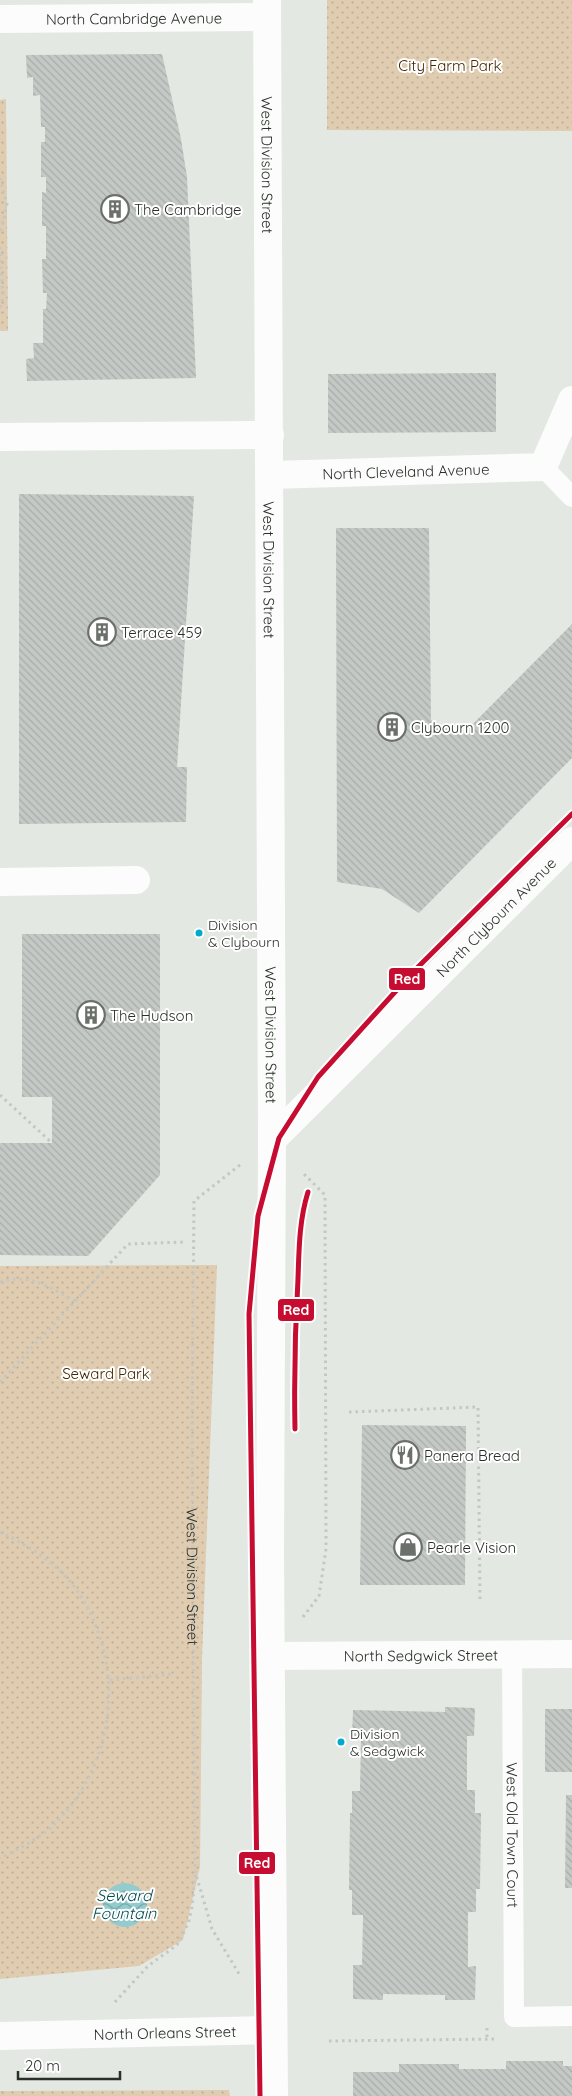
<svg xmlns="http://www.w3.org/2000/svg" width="572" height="2096" viewBox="0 0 572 2096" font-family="Quicksand,sans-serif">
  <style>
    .park { fill: url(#park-dots) }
    .water { fill: url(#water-waves) }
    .building { fill: url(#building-back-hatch) }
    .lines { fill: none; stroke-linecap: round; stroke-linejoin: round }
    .path { stroke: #c4c7c4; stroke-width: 3; stroke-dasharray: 2.5 4; stroke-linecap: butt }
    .lane { stroke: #fbfcfb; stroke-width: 20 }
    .street { stroke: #fbfcfb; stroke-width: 28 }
    .secondary { stroke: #fbfcfb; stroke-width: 28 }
    .metro-1-casing { stroke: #fff; stroke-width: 9 }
    .metro-1 { stroke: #c60c30; stroke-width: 5 }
    .bus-dot { fill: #00a9ce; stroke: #fff; stroke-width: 2 }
    .labels { text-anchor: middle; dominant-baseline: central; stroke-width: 4; stroke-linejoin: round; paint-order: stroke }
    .bus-label { font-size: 14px; fill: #2b2f2a; stroke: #fff; text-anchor: start }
    .street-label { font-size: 15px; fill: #2b2f2a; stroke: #fff }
    .park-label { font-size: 15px; fill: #422700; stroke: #fff }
    .poi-label { font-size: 15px; fill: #2b2f2a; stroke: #fff; text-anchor: start }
    .water-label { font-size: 16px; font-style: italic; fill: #004c50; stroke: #fff }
    .line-badge { stroke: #fff; stroke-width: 2 }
    .badge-label { font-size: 14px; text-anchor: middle; font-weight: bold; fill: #fff }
  </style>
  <defs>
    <pattern id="park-dots" width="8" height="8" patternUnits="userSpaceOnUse" patternTransform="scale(1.25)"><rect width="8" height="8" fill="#e0ccb0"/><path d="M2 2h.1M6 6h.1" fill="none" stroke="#c0b098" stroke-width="1.8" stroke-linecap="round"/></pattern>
    <pattern id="water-waves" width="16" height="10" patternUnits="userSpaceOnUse" patternTransform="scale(1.25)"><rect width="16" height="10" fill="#92ccce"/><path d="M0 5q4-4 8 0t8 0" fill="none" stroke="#77a6a7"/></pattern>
    <pattern id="building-back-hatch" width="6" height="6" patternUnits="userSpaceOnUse" patternTransform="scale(1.25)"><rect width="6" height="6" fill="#c4c9c5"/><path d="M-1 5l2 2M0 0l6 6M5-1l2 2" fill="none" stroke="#a9ada9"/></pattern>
  </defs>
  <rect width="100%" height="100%" fill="#e3e8e2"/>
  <path class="park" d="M 327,0 L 572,0 L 572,131 L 327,130 Z
    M 6,99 L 8,331 L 0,331 L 0,100 Z
    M 217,1265 L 202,1659 L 200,1867 L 183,1940 L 139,1966 L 0,1979 L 0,1266 Z
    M 229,2090 L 230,2096 L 0,2096 L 0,2091 Z"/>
  <path class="water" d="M103 1905a22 22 0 1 1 44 0a22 22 0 1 1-44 0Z"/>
  <path class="building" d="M 162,54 L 181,139 L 187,177 L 196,378 L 27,381 L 26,359 L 34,358 L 33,343 L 43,343 L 43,309 L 46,309 L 47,293 L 43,293 L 42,259 L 46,259 L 46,226 L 42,226 L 42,192 L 46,193 L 46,177 L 41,177 L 41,142 L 45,142 L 45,127 L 41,127 L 40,95 L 33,96 L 33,77 L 27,78 L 26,55 Z
    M 496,373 L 496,432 L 328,433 L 328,374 Z
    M 19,494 L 194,496 L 177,767 L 187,767 L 186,822 L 19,824 Z
    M 336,528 L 429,528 L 431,720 L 463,734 L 572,624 L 572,758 L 419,913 L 382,889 L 337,882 Z
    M 22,934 L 160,934 L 160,1175 L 88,1256 L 0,1255 L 0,1143 L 52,1143 L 52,1097 L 22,1097 Z
    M 362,1425 L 466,1426 L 465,1585 L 360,1585 Z
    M 445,1707 L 475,1708 L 474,1736 L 467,1736 L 467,1790 L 475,1790 L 475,1813 L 481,1813 L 480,1889 L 476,1889 L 476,1912 L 468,1912 L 468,1967 L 476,1966 L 475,2000 L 445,2000 L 445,1995 L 383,1994 L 383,2000 L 353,1999 L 353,1965 L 362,1965 L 363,1915 L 352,1915 L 352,1890 L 349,1890 L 350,1813 L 352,1813 L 352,1791 L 360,1791 L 361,1737 L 352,1737 L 353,1710 L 445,1712 Z
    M 545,1709 L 572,1709 L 572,1772 L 545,1772 Z
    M 566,1795 L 572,1795 L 572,1888 L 565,1888 Z
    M 506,2061 L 563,2061 L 563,2066 L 572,2066 L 572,2096 L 353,2096 L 353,2072 L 399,2072 L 399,2064 L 459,2064 L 459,2069 L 506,2069 Z"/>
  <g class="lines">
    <g class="path">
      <path d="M 0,178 L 7,204 L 0,235"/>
      <path d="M 0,247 L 3,297 L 0,309"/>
      <path d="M 0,1095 L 52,1143"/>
      <path id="s1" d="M 240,1165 L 194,1201 L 192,1430 L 195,1871 L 212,1929 L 241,1977"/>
      <path d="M 0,1282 C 32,1273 48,1287 75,1301"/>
      <path d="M 0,1382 L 128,1244 L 185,1242"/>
      <path d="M 349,1412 L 478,1407 L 480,1602"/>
      <path d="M 0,1532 C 27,1545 54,1561 73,1585 C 129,1660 118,1767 49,1829 C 36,1840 15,1851 0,1858"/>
      <path d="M 303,1617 L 319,1596 L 326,1549 L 325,1195 L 303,1173"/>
      <path d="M 110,1680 L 173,1674"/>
      <path d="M 115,2002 L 148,1966 L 177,1945 L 188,1924 L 192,1907 L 195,1875"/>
      <path d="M 487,2028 L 487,2040"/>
      <path d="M 329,2041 L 498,2039"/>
    </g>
    <g class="lane">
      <path d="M 543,467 L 572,497"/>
      <path id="s2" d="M 512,1654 L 514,2017 L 572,2016"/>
    </g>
    <g class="street">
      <path id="s3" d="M 0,19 L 266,17"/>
      <path d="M 0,437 L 270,435"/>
      <path id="s4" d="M 270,475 L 543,467 L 572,400"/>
      <path d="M 0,882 L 136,880"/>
    </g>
    <g class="secondary">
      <path id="s5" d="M 267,0 L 272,1140 L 270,1552 L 274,2096"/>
      <path id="s6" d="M 272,1140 L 572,841"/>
      <path id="s7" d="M 271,1656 L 572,1654"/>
      <path id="s8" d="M 0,2036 L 273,2030"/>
    </g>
    <defs>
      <path id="metro-1" d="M 295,1429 C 294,1379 295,1329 298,1279 C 299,1250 299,1221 308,1192
        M 260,2096 L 249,1314 L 258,1216 L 279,1138 L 318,1077 L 414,971 L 572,814"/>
    </defs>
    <use href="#metro-1" class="metro-1-casing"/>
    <use href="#metro-1" class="metro-1"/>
  </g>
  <defs>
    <symbol id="building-ring" viewBox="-11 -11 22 22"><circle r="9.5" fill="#fff" stroke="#6b706a" stroke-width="1.5"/><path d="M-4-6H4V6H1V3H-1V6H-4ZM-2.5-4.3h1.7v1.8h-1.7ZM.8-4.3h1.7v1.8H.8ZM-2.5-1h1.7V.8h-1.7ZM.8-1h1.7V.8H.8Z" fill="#6b706a"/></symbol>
    <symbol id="restaurant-ring" viewBox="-11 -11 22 22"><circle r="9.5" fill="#fff" stroke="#6b706a" stroke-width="1.5"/><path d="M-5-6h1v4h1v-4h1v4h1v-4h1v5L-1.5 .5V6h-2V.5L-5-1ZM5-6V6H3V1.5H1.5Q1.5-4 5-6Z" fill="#6b706a"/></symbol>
    <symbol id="shop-ring" viewBox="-11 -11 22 22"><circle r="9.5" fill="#fff" stroke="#6b706a" stroke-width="1.5"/><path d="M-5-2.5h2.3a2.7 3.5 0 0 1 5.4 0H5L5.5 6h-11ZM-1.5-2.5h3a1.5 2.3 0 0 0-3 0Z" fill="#6b706a"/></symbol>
  </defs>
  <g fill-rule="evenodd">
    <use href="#building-ring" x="99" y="193" width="32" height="32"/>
    <use href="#building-ring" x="86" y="616" width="32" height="32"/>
    <use href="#building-ring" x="376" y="711" width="32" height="32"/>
    <use href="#building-ring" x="75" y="999" width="32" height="32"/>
    <use href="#restaurant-ring" x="389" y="1439" width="32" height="32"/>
    <use href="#shop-ring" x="392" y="1531" width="32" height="32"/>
  </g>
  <g class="bus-dot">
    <circle cx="199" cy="933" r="4.5"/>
    <circle cx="341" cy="1742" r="4.5"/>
  </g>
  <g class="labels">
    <g class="bus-label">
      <text x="208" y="925">Division<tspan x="208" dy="17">&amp; Clybourn</tspan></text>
      <text x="350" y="1734">Division<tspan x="350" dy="17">&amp; Sedgwick</tspan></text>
    </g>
    <g class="street-label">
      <text stroke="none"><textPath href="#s3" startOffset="134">North Cambridge Avenue</textPath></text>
      <text stroke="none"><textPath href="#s5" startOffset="165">West Division Street</textPath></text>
      <text stroke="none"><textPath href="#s4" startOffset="136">North Cleveland Avenue</textPath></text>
      <text stroke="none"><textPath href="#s5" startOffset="570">West Division Street</textPath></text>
      <text stroke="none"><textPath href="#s6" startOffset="316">North Clybourn Avenue</textPath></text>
      <text stroke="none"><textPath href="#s5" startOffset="1035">West Division Street</textPath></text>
      <text stroke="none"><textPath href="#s1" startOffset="434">West Division Street</textPath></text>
      <text stroke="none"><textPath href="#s7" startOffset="150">North Sedgwick Street</textPath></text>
      <text stroke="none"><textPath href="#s2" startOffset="181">West Old Town Court</textPath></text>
      <text stroke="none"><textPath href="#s8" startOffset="165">North Orleans Street</textPath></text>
    </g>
    <g class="park-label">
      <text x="450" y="65">City Farm Park</text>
      <text x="106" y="1373">Seward Park</text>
    </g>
    <g class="poi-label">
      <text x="134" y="209">The Cambridge</text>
      <text x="121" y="632">Terrace 459</text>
      <text x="411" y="727">Clybourn 1200</text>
      <text x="110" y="1015">The Hudson</text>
      <text x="424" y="1455">Panera Bread</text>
      <text x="427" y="1547">Pearle Vision</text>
    </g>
    <g class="water-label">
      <text x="124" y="1895">Seward<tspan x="124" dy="18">Fountain</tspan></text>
    </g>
  </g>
  <g class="line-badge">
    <rect x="388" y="967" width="38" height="24" rx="5" fill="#c60c30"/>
    <rect x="277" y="1298" width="38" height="24" rx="5" fill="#c60c30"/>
    <rect x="238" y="1851" width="38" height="24" rx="5" fill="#c60c30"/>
  </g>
  <g class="badge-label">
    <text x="407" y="984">Red</text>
    <text x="296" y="1315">Red</text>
    <text x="257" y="1868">Red</text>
  </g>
  <path d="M18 2071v8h102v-8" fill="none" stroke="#2b2f2a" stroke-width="2.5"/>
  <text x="25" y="2071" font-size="15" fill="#2b2f2a" stroke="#ffffff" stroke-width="4" paint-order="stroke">20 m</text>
</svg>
